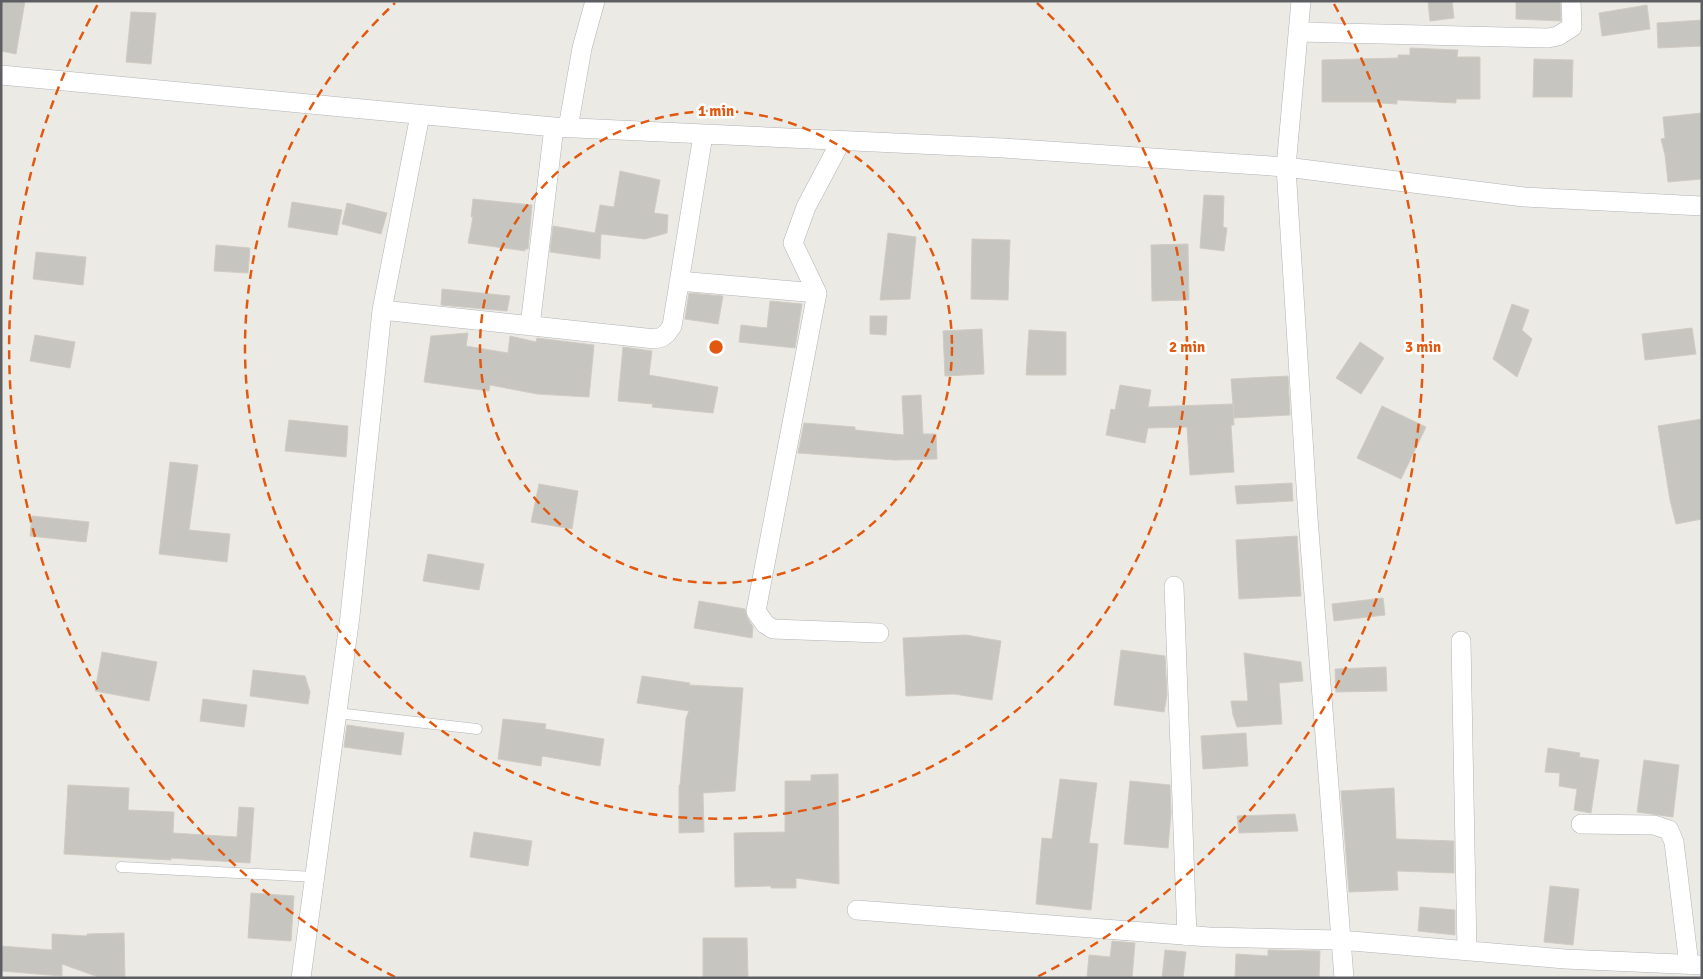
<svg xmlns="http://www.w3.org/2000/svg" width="1703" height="979" viewBox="0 0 1703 979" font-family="Signika,sans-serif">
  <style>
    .building { fill: #c7c5c0; stroke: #d0ccc3 }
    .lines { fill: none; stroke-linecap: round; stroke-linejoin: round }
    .lane-casing { stroke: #b1b3b7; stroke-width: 11 }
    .street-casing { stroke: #b1b3b7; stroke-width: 20 }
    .lane { stroke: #fff; stroke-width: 10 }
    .street { stroke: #fff; stroke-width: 19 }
    .ring { fill: none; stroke: #e15910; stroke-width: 2.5; stroke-dasharray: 9 6 }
    .centre { fill: #e15910; stroke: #fff; stroke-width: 2.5 }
    .ring-label { font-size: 15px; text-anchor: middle; font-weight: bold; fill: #e15910; stroke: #fff; stroke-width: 5; stroke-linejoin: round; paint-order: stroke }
  </style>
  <rect width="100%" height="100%" fill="#eceae4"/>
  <path class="building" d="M 1,1 L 25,1 L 16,54 L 1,51 Z
    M 1428,1 L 1452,1 L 1454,18 L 1430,21 Z
    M 1516,1 L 1560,1 L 1561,21 L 1516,19 Z
    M 1647,5 L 1650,29 L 1602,36 L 1599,13 Z
    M 131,12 L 156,13 L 151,64 L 126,62 Z
    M 1702,20 L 1702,46 L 1658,48 L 1657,23 Z
    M 1410,48 L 1458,50 L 1457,57 L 1480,57 L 1480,99 L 1456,99 L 1456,103 L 1397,100 L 1397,104 L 1381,103 L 1381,102 L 1322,102 L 1322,60 L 1398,58 L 1398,55 L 1410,55 Z
    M 1534,59 L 1573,60 L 1572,97 L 1533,97 Z
    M 1702,113 L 1702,179 L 1668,182 L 1665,155 L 1661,139 L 1665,138 L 1663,117 Z
    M 620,171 L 660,180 L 654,213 L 668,215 L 667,233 L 645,239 L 601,234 L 600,259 L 550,252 L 553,226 L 595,233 L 600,205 L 614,207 Z
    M 1204,195 L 1224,196 L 1223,227 L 1227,228 L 1224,251 L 1200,248 Z
    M 473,199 L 532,205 L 528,249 L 525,249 L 525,251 L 468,243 L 473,217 L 471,217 Z
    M 292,202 L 342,210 L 337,235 L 288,227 Z
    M 347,203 L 387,213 L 381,234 L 342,224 Z
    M 888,233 L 916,237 L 910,299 L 880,300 Z
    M 972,239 L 1010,240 L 1008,300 L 971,299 Z
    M 1188,244 L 1189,300 L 1152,301 L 1151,245 Z
    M 216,245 L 250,248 L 248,273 L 214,271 Z
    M 36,252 L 86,257 L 83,285 L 33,279 Z
    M 442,289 L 510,296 L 507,311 L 441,305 Z
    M 689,293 L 723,296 L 718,324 L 685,319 Z
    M 770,301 L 802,304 L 795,348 L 739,342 L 741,325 L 767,328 Z
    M 1512,304 L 1529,310 L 1522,330 L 1532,339 L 1517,377 L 1493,359 Z
    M 870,316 L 887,316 L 886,335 L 870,334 Z
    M 1692,328 L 1696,354 L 1645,360 L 1642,334 Z
    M 982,329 L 984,374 L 945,376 L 943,331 Z
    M 1029,330 L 1066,332 L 1066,375 L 1026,375 Z
    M 468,333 L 466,346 L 508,353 L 510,336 L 536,342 L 537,338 L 594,345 L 589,397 L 537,394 L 490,385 L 489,391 L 424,382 L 431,336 Z
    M 35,335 L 75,342 L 70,368 L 30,361 Z
    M 1360,342 L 1384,358 L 1361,394 L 1336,378 Z
    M 623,347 L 652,351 L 649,375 L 718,387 L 713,413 L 652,407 L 653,404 L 618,401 Z
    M 1288,376 L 1290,415 L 1234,418 L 1231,379 Z
    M 1120,385 L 1151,390 L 1148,407 L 1233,404 L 1234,425 L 1231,425 L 1234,472 L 1190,475 L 1187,427 L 1148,428 L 1145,443 L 1106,435 L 1111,409 L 1115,410 Z
    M 921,395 L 923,434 L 936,434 L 937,459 L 895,460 L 798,453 L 804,423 L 855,427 L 855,430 L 904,435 L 902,396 Z
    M 1382,406 L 1426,427 L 1401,479 L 1357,458 Z
    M 1702,419 L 1702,519 L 1676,524 L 1670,500 L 1658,426 Z
    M 289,420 L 348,426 L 346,457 L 285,451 Z
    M 170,462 L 198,465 L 189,530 L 230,534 L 227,562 L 159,554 Z
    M 1292,483 L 1293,501 L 1237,504 L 1235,486 Z
    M 539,484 L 578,491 L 572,529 L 531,522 Z
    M 32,516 L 89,522 L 86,542 L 30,536 Z
    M 1297,536 L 1301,596 L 1239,599 L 1236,540 Z
    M 428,554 L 484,564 L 479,590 L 423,581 Z
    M 1383,598 L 1385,615 L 1334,621 L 1332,604 Z
    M 699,601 L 745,609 L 747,617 L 753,627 L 752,638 L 694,628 Z
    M 966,635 L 1001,641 L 992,700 L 954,694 L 906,696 L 903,638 Z
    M 1121,650 L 1165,656 L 1167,695 L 1164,712 L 1114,705 Z
    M 102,652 L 157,662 L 149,701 L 95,691 Z
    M 1244,653 L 1301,662 L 1303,681 L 1279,683 L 1282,724 L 1237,727 L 1233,715 L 1231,701 L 1248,701 Z
    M 1386,667 L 1387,691 L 1336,692 L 1335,669 Z
    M 253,670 L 305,676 L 310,692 L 308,704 L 250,696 Z
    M 642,676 L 690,683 L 689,685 L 743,688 L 735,791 L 703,793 L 704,832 L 679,833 L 679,785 L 680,785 L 686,718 L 689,711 L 637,703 Z
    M 203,699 L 247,705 L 244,727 L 200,721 Z
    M 503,719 L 546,724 L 545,729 L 604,739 L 600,766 L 542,756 L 541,766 L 498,759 Z
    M 347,725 L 404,733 L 401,755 L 344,747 Z
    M 1246,733 L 1248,766 L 1203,769 L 1201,736 Z
    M 1548,748 L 1580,753 L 1579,757 L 1599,760 L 1591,813 L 1574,810 L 1577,789 L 1559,786 L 1560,773 L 1545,772 Z
    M 1644,760 L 1679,765 L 1673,817 L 1637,812 Z
    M 838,774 L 839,884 L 796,878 L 796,888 L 771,888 L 771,886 L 735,887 L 734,833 L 785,832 L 785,781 L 811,781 L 811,775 Z
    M 1060,779 L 1097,783 L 1089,843 L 1098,844 L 1091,910 L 1036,904 L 1042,838 L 1052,839 Z
    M 1130,781 L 1170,785 L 1171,813 L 1168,848 L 1124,844 Z
    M 68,785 L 129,788 L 128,810 L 174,812 L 173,833 L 237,837 L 239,807 L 254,808 L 250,863 L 171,858 L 171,860 L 64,854 Z
    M 1394,788 L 1396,839 L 1454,841 L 1454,873 L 1397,871 L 1398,890 L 1349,892 L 1341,791 Z
    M 1295,814 L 1298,831 L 1239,833 L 1237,816 Z
    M 474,832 L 532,841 L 528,866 L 470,857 Z
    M 1550,886 L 1579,889 L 1573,945 L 1544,942 Z
    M 251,893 L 294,896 L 291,941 L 248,938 Z
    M 1420,907 L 1455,910 L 1455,935 L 1418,931 Z
    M 124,933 L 125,978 L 101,978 L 62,964 L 62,976 L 1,971 L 1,946 L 52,950 L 52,934 L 87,936 L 87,934 Z
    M 703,938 L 747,938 L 748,978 L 703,978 Z
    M 1112,941 L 1135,943 L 1132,978 L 1087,978 L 1089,955 L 1110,957 Z
    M 1165,950 L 1186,952 L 1183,978 L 1162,978 Z
    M 1268,950 L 1320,951 L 1319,978 L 1235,978 L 1236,954 L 1268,956 Z"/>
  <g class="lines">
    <defs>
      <path id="lane" d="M 337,713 L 477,729
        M 121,867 L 315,877"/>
      <path id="street" d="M 1301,1 L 1286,167 L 1308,518 L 1344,978
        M 1298,32 L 1548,38 L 1558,36 L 1572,27 L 1571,1
        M 1,75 L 554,127 L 1003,148 L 1286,167 L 1524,197 L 1702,206
        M 568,128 L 582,48 L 595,1
        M 841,141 L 806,207 L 793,243 L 817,293 L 756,611 L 765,624 L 773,629 L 879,633
        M 679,281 L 817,293
        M 382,310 L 655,339 L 662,337 L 667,333 L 672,326 L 703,135
        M 530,326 L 554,127
        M 1174,586 L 1187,936
        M 1461,641 L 1467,951
        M 1581,824 L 1654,825 L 1669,830 L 1674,842 L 1689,965
        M 857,910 L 1209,937 L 1340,940 L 1565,959 L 1702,965
        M 301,978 L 350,616 L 382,310 L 420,115"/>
    </defs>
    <use href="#lane" class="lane-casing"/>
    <use href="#street" class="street-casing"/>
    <use href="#lane" class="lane"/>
    <use href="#street" class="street"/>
  </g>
  <g class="ring">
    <circle cx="716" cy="347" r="236"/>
    <path d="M1037 3A471 471 0 1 1 395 3"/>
    <path d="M395 977A707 707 0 0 1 98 4M1334 4A707 707 0 0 1 1037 977"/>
  </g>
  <circle cx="716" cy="347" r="8" class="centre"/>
  <g class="ring-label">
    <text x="716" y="116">1 min</text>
    <text x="1187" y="352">2 min</text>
    <text x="1423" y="352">3 min</text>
  </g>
  <rect width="1703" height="979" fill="none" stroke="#5c5e62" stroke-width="5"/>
</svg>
